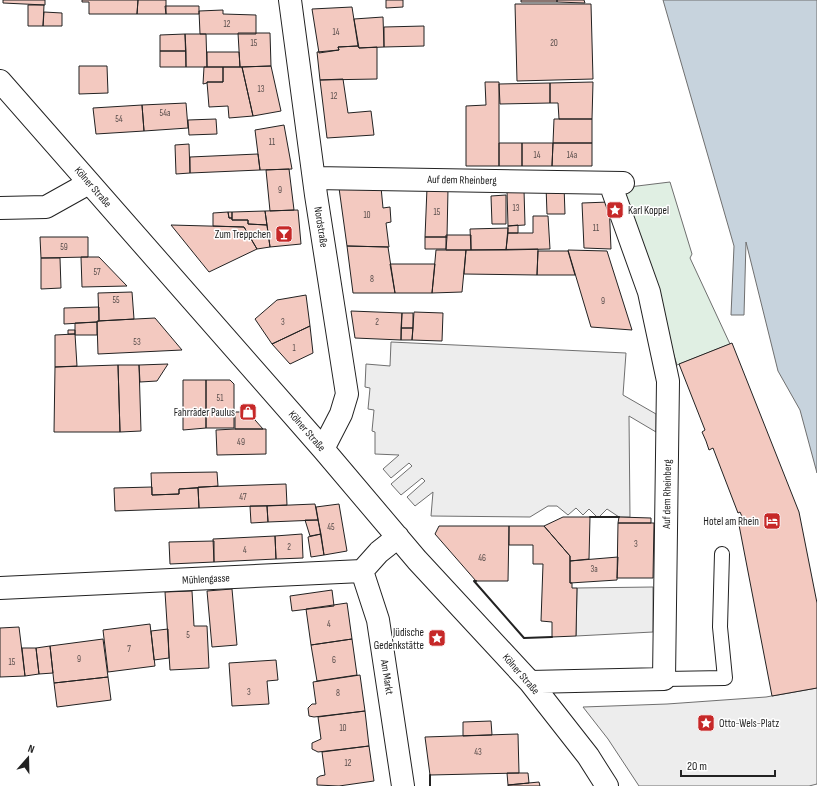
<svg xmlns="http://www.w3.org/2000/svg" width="817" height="786" viewBox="0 0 817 786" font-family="'Sofia Sans Condensed',sans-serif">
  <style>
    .green { fill: #e0efe3; stroke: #6f6f6f }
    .parking { fill: #ededed; stroke: #6f6f6f }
    .water { fill: #c7d3dd; stroke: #6f6f6f }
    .building { fill: #f3c9c0; stroke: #222 }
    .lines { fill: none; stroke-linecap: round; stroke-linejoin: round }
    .lane-casing { stroke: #222; stroke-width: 16 }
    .street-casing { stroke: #222; stroke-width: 24 }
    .lane { stroke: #fff; stroke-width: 14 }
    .street { stroke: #fff; stroke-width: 22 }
    .wall { stroke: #222; stroke-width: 2 }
    .labels { text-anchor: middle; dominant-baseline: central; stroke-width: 3; stroke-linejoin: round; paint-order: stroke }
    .number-label { font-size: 9px; fill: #564c4a }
    .street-label { font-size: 11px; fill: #222; stroke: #fff }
    .poi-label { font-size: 11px; fill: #222; stroke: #fff; text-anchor: end }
  </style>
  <rect width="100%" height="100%" fill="#fff"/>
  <path class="green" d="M 670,182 L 692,254 L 690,258 L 730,344 L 677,365 L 621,188 Z"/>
  <path class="parking" d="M 391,342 L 626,353 L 623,395 L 656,414 L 656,432 L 629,416 L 630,517 L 619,517 L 607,509 L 598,518 L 589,509 L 583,515 L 576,508 L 568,515 L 557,506 L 548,506 L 530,517 L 431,516 L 433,492 L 415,506 L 407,497 L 425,481 L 422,478 L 401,495 L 391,484 L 412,466 L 409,463 L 391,478 L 383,469 L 399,455 L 375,454 L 375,432 L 372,431 L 374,410 L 368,409 L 370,388 L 365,387 L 366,364 L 390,366 Z
    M 653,587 L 653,632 L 576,636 L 577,588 Z
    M 817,688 L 817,784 L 809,786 L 639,786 L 608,739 L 583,707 L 667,704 L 766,697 Z"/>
  <path class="water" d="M 663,0 L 817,0 L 817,473 L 800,410 L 778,371 L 746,242 L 744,315 L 731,315 L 734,246 Z"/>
  <path class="building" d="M 3,0 L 45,0 L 45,5 L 3,3 Z
    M 82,0 L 138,0 L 137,14 L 89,14 L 89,2 L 82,2 Z
    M 138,0 L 166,0 L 166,14 L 137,14 Z
    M 386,0 L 403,0 L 403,7 L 386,8 Z
    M 521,0 L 557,0 L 557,2 L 521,2 Z
    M 557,0 L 584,0 L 585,3 L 557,2 Z
    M 515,4 L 591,4 L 593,79 L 517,81 Z
    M 28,5 L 44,5 L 43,26 L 28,26 Z
    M 165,6 L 199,6 L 199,14 L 166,14 Z
    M 352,7 L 358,46 L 338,47 L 339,50 L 319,53 L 312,9 Z
    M 223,10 L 223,14 L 256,15 L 256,34 L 200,34 L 199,11 Z
    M 44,12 L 62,13 L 62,26 L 43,26 Z
    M 383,17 L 384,47 L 359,48 L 354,19 Z
    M 424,26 L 424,46 L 384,47 L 384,27 Z
    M 238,33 L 270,33 L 271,66 L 240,67 Z
    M 185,34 L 206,34 L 207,67 L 186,67 Z
    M 185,34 L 186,51 L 160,51 L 160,35 Z
    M 358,46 L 359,48 L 377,47 L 377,79 L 320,80 L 317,52 L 339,50 L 338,47 Z
    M 160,51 L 186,51 L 186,67 L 160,67 Z
    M 207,52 L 239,52 L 240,67 L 207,67 Z
    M 79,66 L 107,66 L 108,93 L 79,94 Z
    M 271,66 L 281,111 L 253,116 L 242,67 Z
    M 204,67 L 223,67 L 223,82 L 207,82 L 207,83 L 203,84 Z
    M 223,67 L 242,67 L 253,116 L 229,118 L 228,106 L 209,107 L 207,82 L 223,82 Z
    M 343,79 L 348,113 L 371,111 L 374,135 L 327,138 L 320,80 Z
    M 485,82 L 499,82 L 499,166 L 466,166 L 466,106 L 486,105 Z
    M 593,82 L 592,119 L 559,119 L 558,103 L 550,103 L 550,83 Z
    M 550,83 L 550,103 L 500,104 L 499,84 Z
    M 186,103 L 188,128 L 144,131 L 142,105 Z
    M 142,105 L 144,131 L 96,134 L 93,108 Z
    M 216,119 L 217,134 L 189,135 L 188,120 Z
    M 554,119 L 592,119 L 592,143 L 553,143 Z
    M 284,125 L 292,169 L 260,170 L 255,130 Z
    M 499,143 L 522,143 L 522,166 L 499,166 Z
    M 522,143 L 553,143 L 552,166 L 522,166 Z
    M 553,143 L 592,143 L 592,166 L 552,166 Z
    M 189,144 L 190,173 L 176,174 L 175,145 Z
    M 258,154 L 260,170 L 190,173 L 190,157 Z
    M 289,169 L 294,210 L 270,211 L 266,170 Z
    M 546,186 L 564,186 L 565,214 L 547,214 Z
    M 381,187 L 383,208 L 390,207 L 391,222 L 386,223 L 389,247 L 347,246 L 339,188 Z
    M 427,188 L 448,189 L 447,237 L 425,237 Z
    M 524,190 L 525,225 L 508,226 L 507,191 Z
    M 506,195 L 506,224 L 492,224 L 491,196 Z
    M 609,202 L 611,249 L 584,248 L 582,203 Z
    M 298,210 L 301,244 L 270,247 L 265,211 Z
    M 265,211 L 267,225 L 248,224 L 248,220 L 232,220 L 232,212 Z
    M 228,212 L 229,218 L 232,218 L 232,220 L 248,220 L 248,224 L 267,225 L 270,247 L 257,249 L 244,227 L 213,226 L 213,213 Z
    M 228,212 L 232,212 L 232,218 L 229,218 Z
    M 533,216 L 548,216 L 550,249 L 506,250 L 508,233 L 533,233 Z
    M 171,225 L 244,227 L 257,249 L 209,272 Z
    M 518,225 L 518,233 L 508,233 L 508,226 Z
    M 508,228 L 506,250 L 471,250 L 470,229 Z
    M 446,235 L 471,235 L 471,250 L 446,250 Z
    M 40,237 L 88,237 L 88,257 L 41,258 Z
    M 425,237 L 447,237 L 446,249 L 425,249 Z
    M 347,246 L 388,247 L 395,293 L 353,293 Z
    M 538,249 L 537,275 L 464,274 L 466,250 Z
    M 436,250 L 466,250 L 462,292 L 432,293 Z
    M 568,250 L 607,251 L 632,330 L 591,327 Z
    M 538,251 L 568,251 L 575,275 L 537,275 Z
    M 81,257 L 99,257 L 127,286 L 82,287 Z
    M 41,258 L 60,258 L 61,288 L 41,289 Z
    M 390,264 L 435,264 L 432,293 L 395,293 Z
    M 132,292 L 134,319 L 99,321 L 98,293 Z
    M 306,295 L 310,326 L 272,344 L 255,319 L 277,300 Z
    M 99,307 L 99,321 L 97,322 L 64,324 L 64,308 Z
    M 351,311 L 402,313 L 401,340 L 355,338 Z
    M 414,312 L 443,313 L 442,341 L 412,340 Z
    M 402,313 L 413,313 L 413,328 L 401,328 Z
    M 155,318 L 182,350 L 98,354 L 97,321 Z
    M 97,322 L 97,335 L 75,335 L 75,323 Z
    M 310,326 L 313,353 L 290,364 L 272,344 Z
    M 401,328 L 413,328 L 412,340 L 401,340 Z
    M 68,330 L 75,330 L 75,334 L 68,334 Z
    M 75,334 L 77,366 L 55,367 L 55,335 Z
    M 732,343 L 799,512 L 817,603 L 817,688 L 772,696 L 739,525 L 745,523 L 740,512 L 738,513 L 713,448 L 709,450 L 706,441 L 702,432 L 705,430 L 679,364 Z
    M 168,364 L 157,381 L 140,382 L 139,365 Z
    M 118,365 L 120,432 L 54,432 L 55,367 Z
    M 118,365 L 139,365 L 141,431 L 120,432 Z
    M 183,380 L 206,380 L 206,428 L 183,430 Z
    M 206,380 L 230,380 L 234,384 L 234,428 L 206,428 Z
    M 235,412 L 248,412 L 263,429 L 235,429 Z
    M 235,429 L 266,429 L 266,454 L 217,455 L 216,430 Z
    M 217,472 L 218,486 L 179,489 L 179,494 L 152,495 L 151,473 Z
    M 286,484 L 287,505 L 199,508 L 198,487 Z
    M 152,487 L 152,495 L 179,494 L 179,489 L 198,488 L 199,508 L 115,511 L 114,488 Z
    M 315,504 L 318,520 L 268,522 L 267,506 Z
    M 339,504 L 347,551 L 324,555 L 316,507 Z
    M 250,506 L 267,506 L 268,522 L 251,523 Z
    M 563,517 L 590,517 L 589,559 L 570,561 L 570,556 L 544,526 Z
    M 619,517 L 651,518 L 651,523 L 618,523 Z
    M 305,520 L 318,520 L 321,534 L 310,536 Z
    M 618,523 L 654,523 L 653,578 L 617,578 Z
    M 439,526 L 509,526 L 508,581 L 476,581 L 435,534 Z
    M 509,526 L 544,526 L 570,556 L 570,583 L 572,583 L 572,588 L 577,588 L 576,636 L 552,637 L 552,622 L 541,621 L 543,564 L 533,564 L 533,545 L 509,545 Z
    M 302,534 L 303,558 L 276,559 L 275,536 Z
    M 321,534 L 324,555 L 311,557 L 308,537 Z
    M 275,536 L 276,559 L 214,562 L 213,539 Z
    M 214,541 L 214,562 L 170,564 L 169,542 Z
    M 618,557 L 617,580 L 570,583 L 570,561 Z
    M 232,589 L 237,645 L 212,647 L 207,591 Z
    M 332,590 L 334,606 L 292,611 L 290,596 Z
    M 192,591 L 194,626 L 207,626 L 209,668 L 170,670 L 165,592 Z
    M 347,603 L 352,639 L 311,645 L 306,609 Z
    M 150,624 L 155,666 L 108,672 L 103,630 Z
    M 19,627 L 25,676 L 0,677 L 0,628 Z
    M 168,629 L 169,658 L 154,660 L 151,631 Z
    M 103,639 L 108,677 L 54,683 L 50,646 Z
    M 352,639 L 357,675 L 317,681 L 311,645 Z
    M 50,646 L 53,673 L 39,674 L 36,648 Z
    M 22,648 L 36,648 L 39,674 L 25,676 Z
    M 276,660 L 278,680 L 267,681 L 269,704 L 232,706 L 229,663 Z
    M 360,675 L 365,711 L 314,717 L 309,716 L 308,708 L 312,704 L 316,704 L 313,682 Z
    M 108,677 L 111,700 L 57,707 L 54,683 Z
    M 365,711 L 369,746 L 318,752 L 312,749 L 312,743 L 321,739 L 318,717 Z
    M 491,721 L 492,735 L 463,736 L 463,722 Z
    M 518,734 L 519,773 L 430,775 L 425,737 Z
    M 369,746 L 374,781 L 339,786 L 317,785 L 317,778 L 320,776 L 325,775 L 322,752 Z
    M 507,773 L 528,773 L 529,783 L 508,785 Z
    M 539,782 L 540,786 L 508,786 L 508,785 Z"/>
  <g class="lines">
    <defs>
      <path id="lane" d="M 664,679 L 725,678 L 720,627 L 722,554"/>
      <path id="street" d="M 290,0 L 316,195 L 347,394 L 341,414 L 323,449
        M 0,81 L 323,449 L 417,560 L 530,682 L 588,756 L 607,786
        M 314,178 L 623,183
        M 0,208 L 46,207 L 89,183
        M 362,571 L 378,620 L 403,786
        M 0,588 L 362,571 L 379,552 L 398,537
        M 530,682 L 664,679 L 668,381 L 649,292 L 610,183"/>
    </defs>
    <use href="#lane" class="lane-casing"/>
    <use href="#street" class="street-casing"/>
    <use href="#lane" class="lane"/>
    <use href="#street" class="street"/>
    <path class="wall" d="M 590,517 L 619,517
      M 476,581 L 474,581 L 524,638 L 552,637
      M 430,775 L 430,786"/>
  </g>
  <defs>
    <symbol id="sight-square" viewBox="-11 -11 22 22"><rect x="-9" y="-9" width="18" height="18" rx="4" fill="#c62828" stroke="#fff"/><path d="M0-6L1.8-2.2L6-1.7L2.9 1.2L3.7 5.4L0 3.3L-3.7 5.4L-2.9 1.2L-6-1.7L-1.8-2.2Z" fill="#fff"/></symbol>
    <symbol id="bar-square" viewBox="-11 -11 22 22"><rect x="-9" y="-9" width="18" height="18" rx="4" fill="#c62828" stroke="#fff"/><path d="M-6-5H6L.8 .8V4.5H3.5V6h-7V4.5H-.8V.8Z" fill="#fff"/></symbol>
    <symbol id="shop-square" viewBox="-11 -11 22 22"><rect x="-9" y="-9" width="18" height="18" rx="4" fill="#c62828" stroke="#fff"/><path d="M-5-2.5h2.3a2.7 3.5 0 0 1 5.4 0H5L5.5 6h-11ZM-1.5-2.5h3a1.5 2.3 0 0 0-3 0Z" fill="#fff"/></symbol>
    <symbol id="hotel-square" viewBox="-11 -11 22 22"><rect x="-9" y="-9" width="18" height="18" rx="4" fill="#c62828" stroke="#fff"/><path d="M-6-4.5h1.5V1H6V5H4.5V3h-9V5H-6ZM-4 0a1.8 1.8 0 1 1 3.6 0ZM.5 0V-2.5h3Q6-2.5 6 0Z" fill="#fff"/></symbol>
  </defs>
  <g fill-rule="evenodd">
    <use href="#sight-square" x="605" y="200" width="20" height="20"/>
    <use href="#bar-square" x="274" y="224" width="20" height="20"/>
    <use href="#shop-square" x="238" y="402" width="20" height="20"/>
    <use href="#hotel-square" x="762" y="511" width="20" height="20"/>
    <use href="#sight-square" x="427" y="628" width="20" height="20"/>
    <use href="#sight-square" x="696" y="713" width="20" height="20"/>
  </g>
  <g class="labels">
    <g class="number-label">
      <text x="227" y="24">12</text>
      <text x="336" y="32">14</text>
      <text x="254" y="43">15</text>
      <text x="554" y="43">20</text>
      <text x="261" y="89">13</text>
      <text x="334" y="96">12</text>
      <text x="165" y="113">54a</text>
      <text x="119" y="119">54</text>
      <text x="272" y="142">11</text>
      <text x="537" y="155">14</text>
      <text x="572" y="155">14a</text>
      <text x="280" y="190">9</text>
      <text x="516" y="208">13</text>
      <text x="437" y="212">15</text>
      <text x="367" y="215">10</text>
      <text x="596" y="228">11</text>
      <text x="64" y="247">59</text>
      <text x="97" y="272">57</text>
      <text x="372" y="279">8</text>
      <text x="116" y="300">55</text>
      <text x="603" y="301">9</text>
      <text x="283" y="322">3</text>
      <text x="377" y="322">2</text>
      <text x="137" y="342">53</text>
      <text x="294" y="348">1</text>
      <text x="220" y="398">51</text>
      <text x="241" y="442">49</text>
      <text x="243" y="497">47</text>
      <text x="331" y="527">45</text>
      <text x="636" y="544">3</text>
      <text x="289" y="547">2</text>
      <text x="245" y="550">4</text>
      <text x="482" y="558">46</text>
      <text x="594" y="569">3a</text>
      <text x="329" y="624">4</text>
      <text x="188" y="635">5</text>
      <text x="129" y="649">7</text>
      <text x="79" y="659">9</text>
      <text x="334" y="660">6</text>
      <text x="12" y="662">15</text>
      <text x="249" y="692">3</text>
      <text x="338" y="693">8</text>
      <text x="343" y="728">10</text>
      <text x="478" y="752">43</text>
      <text x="348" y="763">12</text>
    </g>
    <g class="street-label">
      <text transform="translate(462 180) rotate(1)">Auf dem Rheinberg</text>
      <text transform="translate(93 187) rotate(49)">Kölner Straße</text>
      <text transform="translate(321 227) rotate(81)">Nordstraße</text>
      <text transform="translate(307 431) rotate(49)">Kölner Straße</text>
      <text transform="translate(667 494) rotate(-89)">Auf dem Rheinberg</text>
      <text transform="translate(206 579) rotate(-3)">Mühlengasse</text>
      <text transform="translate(521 674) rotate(49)">Kölner Straße</text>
      <text transform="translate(387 677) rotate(81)">Am Markt</text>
    </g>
    <g class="poi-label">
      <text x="628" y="210" text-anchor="start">Karl Koppel</text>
      <text x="271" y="234">Zum Treppchen</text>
      <text x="235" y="412">Fahrräder Paulus</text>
      <text x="759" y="521">Hotel am Rhein</text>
      <text x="424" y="632">Jüdische<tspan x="424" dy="13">Gedenkstätte</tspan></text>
      <text x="719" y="723" text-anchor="start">Otto-Wels-Platz</text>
    </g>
  </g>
  <g transform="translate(28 758) rotate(20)" stroke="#ffffff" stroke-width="3" paint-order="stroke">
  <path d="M0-3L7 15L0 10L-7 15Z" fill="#222222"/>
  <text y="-6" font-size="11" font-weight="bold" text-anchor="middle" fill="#222222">N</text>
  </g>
  <path d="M681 770v6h94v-6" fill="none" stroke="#222222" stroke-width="2"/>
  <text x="687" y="770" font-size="12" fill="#222222" stroke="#ffffff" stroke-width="3" paint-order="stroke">20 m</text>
</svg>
